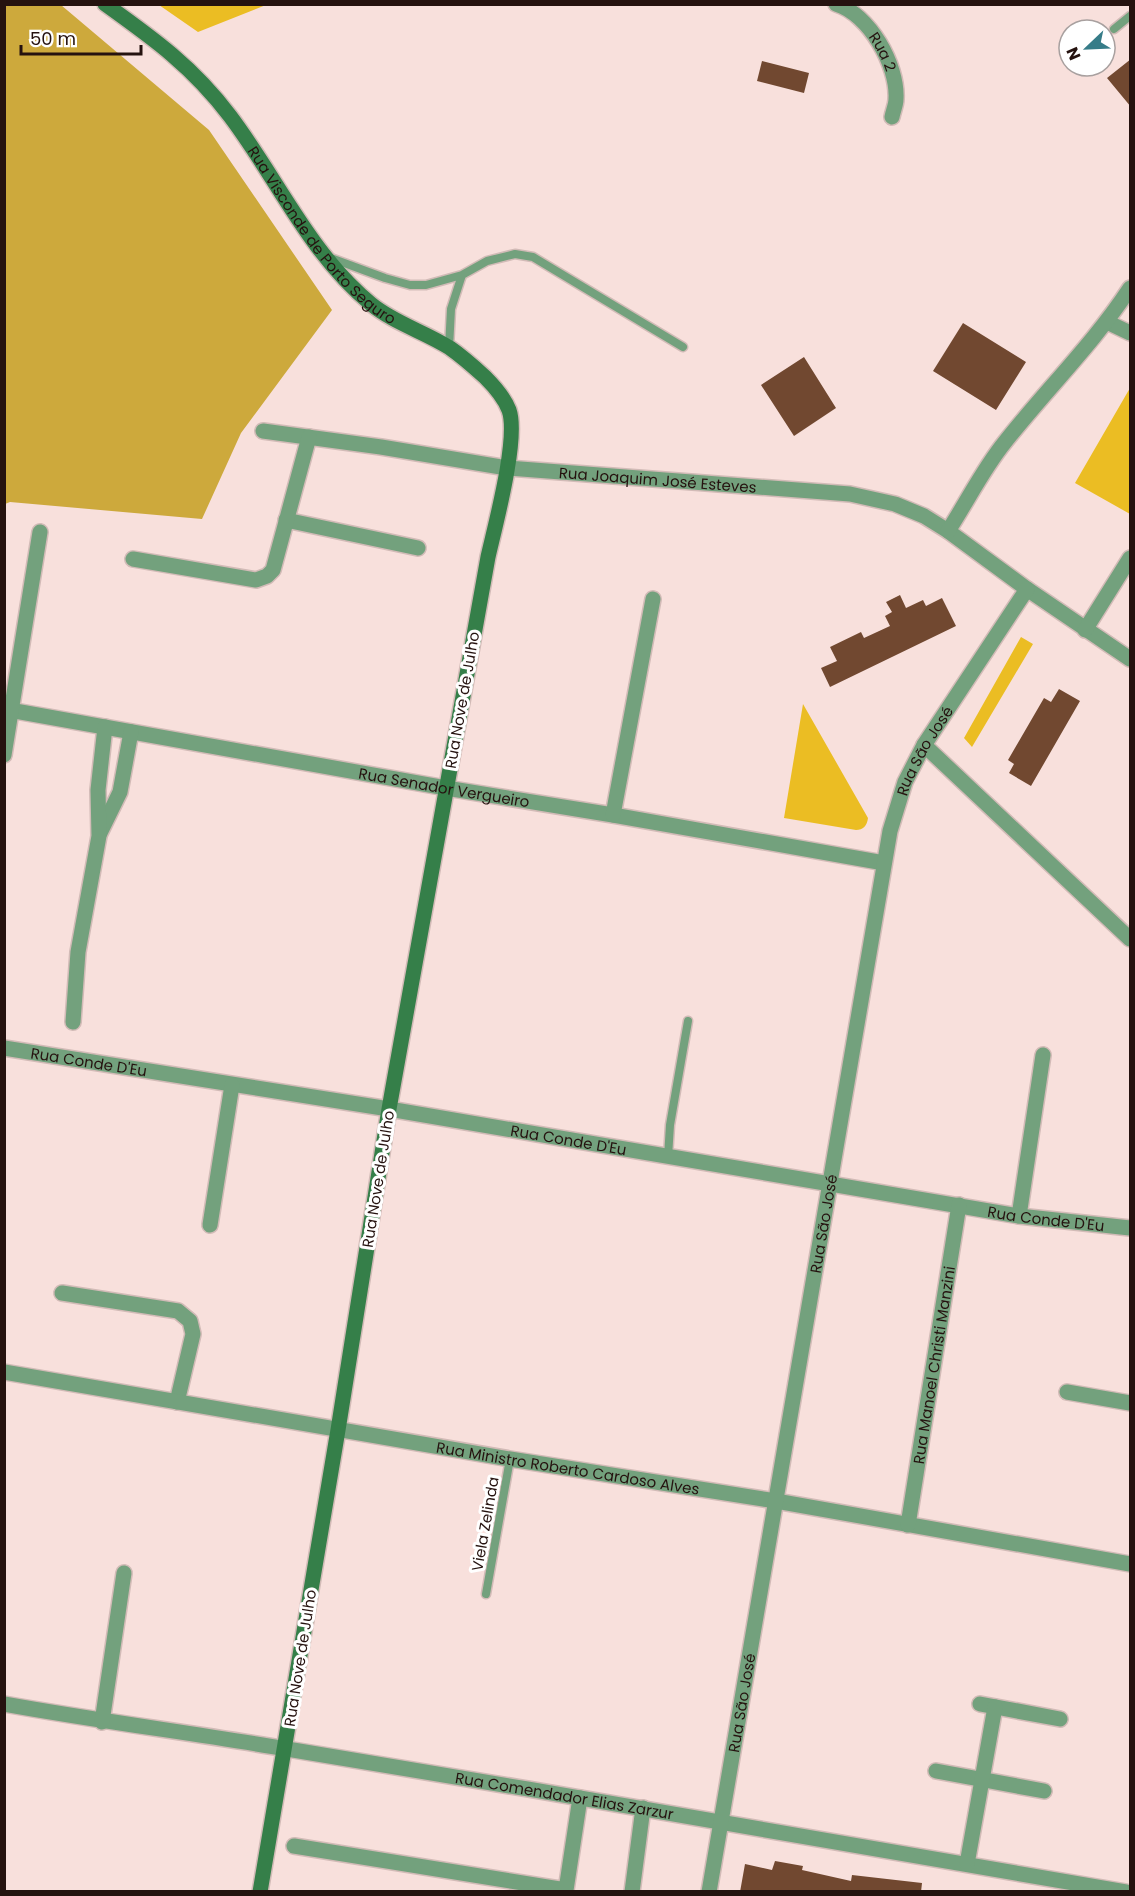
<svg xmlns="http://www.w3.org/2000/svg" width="1135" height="1896" viewBox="0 0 1135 1896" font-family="Poppins,sans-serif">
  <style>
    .green { fill: #ebbd23 }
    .forest { fill: #cda93c }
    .building { fill: #714830 }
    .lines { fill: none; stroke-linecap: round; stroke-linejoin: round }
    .lane-casing { stroke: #d2bbb7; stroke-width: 11 }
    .street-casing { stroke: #d2bbb7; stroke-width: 18 }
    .secondary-casing { stroke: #d2bbb7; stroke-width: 18 }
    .lane { stroke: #73a17d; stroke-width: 8 }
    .street { stroke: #73a17d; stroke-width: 15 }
    .secondary { stroke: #357f49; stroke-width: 15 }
    .labels { text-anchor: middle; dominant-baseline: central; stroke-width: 6; stroke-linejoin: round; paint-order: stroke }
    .street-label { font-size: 15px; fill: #25120f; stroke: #fff }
  </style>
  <rect width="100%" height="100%" fill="#f8e0dc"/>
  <path class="green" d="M 159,5 L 266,5 L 198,32 Z
    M 1130,388 L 1130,514 L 1075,483 Z
    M 1021,637 L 1033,644 L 972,747 L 964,738 Z
    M 803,704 L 868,818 C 867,826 863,830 856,830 L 784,818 Z"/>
  <path class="forest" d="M 5,4 L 61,5 L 209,130 L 332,310 L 241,433 L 202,519 L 10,502 L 5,504 Z"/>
  <path class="building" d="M 1131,59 L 1131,107 L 1107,78 Z
    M 762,61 L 809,73 L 804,93 L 757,81 Z
    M 963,323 L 1026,362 L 996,410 L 933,371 Z
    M 804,357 L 836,408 L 794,436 L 761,385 Z
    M 900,595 L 906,608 L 923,600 L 926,606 L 942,598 L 956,626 L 830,687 L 821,668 L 837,661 L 830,647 L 861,632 L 864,638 L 890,626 L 885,616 L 892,612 L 886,602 Z
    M 1059,689 L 1080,701 L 1031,786 L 1009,773 L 1014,764 L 1008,760 L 1044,698 L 1051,702 Z
    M 775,1861 L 803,1866 L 802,1870 L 851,1881 L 852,1875 L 922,1883 L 921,1892 L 740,1892 L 745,1864 L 772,1870 Z"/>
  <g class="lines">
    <defs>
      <path id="lane" d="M 1114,29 L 1130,16
        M 328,257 L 385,278 L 410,285 L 426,285 L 462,275 L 487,261 L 515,254 L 533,257 L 683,347
        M 449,348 L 451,309 L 462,275
        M 668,1157 L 670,1125 L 688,1021
        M 486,1594 L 510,1459"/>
      <g id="street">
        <path id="s1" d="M 836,4 C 869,14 898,65 896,99 C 896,105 893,111 892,117"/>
        <path d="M 1107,322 L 1130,333"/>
        <path id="s2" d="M 263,431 L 381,447 L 507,468 L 850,494 L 895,504 L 924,516 L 948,531 L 1027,589 L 1130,659"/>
        <path d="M 286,520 L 418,548"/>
        <path d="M 948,531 C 967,502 983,469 1005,442 C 1046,390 1094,343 1130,288"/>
        <path d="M 133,559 L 256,580 L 267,576 L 273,570 L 309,437"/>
        <path d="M 1085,630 L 1130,558"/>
        <path id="s3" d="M 4,709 L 446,788 L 613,815 L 884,863"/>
        <path d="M 924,745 L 1130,939"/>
        <path d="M 4,755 L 40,532"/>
        <path d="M 613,815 L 653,599"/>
        <path d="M 100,833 L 120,792 L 131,732"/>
        <path d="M 73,1022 L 78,952 L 99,836 L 98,790 L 105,727"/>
        <path id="s4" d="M 4,1048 L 389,1109 L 1019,1216 L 1130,1228"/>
        <path d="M 1019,1216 L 1043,1055"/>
        <path d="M 210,1225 L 232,1085"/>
        <path d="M 62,1293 L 178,1311 L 190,1321 L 193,1334 L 177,1402"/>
        <path id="s5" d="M 4,1372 L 510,1459 L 776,1501 L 1130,1564"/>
        <path d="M 1067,1392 L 1130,1403"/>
        <path id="s6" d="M 908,1525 L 959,1205"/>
        <path id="s7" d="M 4,1704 C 98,1721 193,1733 287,1749 C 567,1795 847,1843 1126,1892"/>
        <path d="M 980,1704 L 1060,1719"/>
        <path d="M 102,1722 L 124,1573"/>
        <path d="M 936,1771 L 1044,1791"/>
        <path d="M 294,1846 L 566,1890 L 580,1798"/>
        <path d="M 967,1864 L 995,1707"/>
        <path d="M 632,1892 L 643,1808"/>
        <path id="s8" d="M 709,1892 L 890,831 L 905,782 L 924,745 L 1027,589"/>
      </g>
      <g id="secondary">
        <path id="s9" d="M 105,4 C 154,39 193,67 230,116 C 277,178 309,253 371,304 C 394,323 425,332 450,348 C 463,357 474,367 485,377 C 495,387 504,397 509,410 C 519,438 495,526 488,557 L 389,1109 L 338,1430 L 260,1892"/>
      </g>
    </defs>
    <use href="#lane" class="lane-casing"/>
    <use href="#street" class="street-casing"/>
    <use href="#secondary" class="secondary-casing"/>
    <use href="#lane" class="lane"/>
    <use href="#street" class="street"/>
    <use href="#secondary" class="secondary"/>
  </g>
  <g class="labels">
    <g class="street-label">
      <text stroke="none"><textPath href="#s1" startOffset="69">Rua 2</textPath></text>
      <text stroke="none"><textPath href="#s9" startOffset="320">Rua Visconde de Porto Seguro</textPath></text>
      <text stroke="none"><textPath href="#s2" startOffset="398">Rua Joaquim José Esteves</textPath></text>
      <text transform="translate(462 700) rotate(-80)">Rua Nove de Julho</text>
      <text stroke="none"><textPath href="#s8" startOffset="1164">Rua São José</textPath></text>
      <text stroke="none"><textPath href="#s3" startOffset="447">Rua Senador Vergueiro</textPath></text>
      <text stroke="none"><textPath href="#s4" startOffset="86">Rua Conde D'Eu</textPath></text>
      <text stroke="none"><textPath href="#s4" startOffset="572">Rua Conde D'Eu</textPath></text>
      <text transform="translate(378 1179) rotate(-81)">Rua Nove de Julho</text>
      <text stroke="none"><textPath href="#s4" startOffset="1056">Rua Conde D'Eu</textPath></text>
      <text stroke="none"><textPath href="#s8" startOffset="678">Rua São José</textPath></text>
      <text stroke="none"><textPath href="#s6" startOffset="162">Rua Manoel Christi Manzini</textPath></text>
      <text stroke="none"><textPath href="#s5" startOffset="572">Rua Ministro Roberto Cardoso Alves</textPath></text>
      <text transform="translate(485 1524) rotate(-80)">Viela Zelinda</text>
      <text transform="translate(300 1658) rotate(-81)">Rua Nove de Julho</text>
      <text stroke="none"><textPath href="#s8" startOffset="192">Rua São José</textPath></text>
      <text stroke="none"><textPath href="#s7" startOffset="568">Rua Comendador Elias Zarzur</textPath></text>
    </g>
  </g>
  <rect width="1135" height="1896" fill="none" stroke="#25120f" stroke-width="12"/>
  <g transform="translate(1087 48) rotate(247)"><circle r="28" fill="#ffffff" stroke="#a8a09f" stroke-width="1.5"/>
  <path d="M0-4.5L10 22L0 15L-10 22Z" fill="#367c88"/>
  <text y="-9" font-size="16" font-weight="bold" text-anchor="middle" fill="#25120f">N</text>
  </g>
  <path d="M21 45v9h120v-9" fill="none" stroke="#25120f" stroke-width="3"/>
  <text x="30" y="45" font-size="18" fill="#25120f" stroke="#ffffff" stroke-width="4.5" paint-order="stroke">50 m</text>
</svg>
